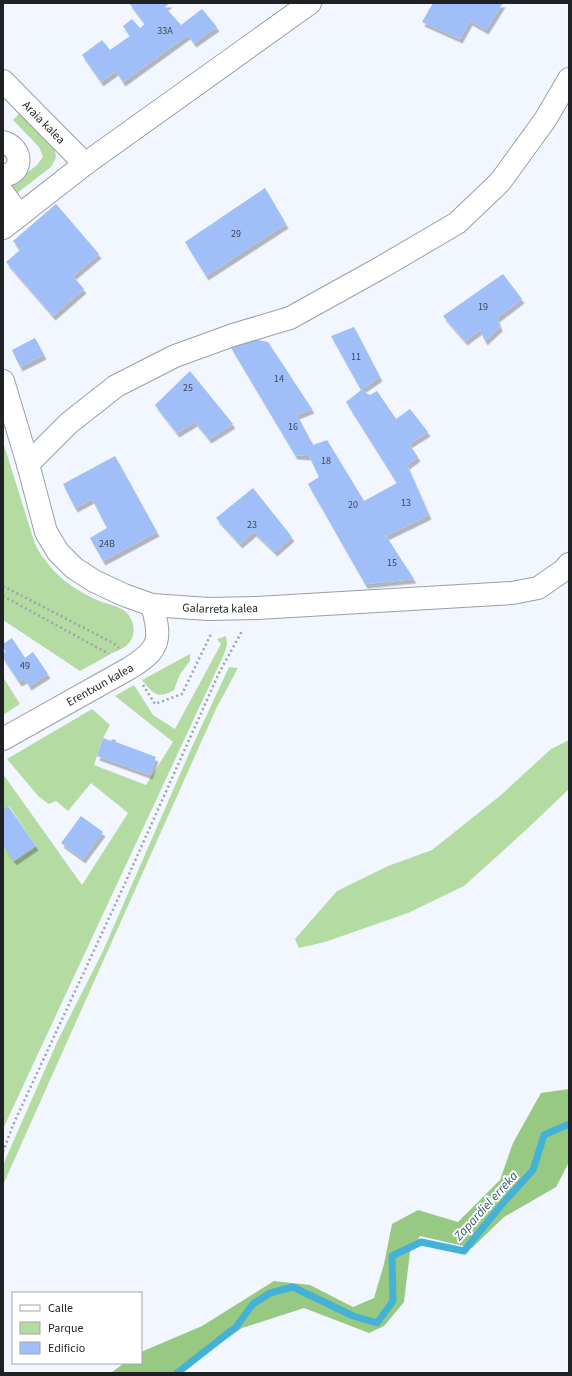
<svg xmlns="http://www.w3.org/2000/svg" width="572" height="1376" viewBox="0 0 572 1376" font-family="'Source Sans 3',sans-serif">
  <style>
    .green { fill: #b4dca2 }
    .forest { fill: #98c982 }
    .lines { fill: none; stroke-linecap: round; stroke-linejoin: round }
    .stream { stroke: #43b2d6; stroke-width: 7 }
    .building { fill: #a0bef8; filter: url(#shadow) }
    .minor-casing { stroke: #9a9fa7; stroke-width: 24 }
    .path { stroke: #9fa3a9; stroke-width: 2.5; stroke-dasharray: 2 3; stroke-linecap: butt }
    .minor { stroke: #fff; stroke-width: 22 }
    .labels { text-anchor: middle; dominant-baseline: central; stroke-width: 4; stroke-linejoin: round; paint-order: stroke }
    .number-label { font-size: 10px; fill: #3f4859 }
    .street-label { font-size: 12px; fill: #1f2124; stroke: #fff }
    .water-label { font-size: 13px; font-style: italic; fill: #2e5b6b; stroke: #fff }
  </style>
  <defs>
    <filter id="shadow"><feDropShadow dx="2.5" dy="4.5" stdDeviation="0" flood-color="#0004"/></filter>
  </defs>
  <rect width="100%" height="100%" fill="#f1f6ff"/>
  <path class="green" d="M 21,112 L 55,150 L 56,158 L 51,167 L 12,197 L 6,189 L 37,165 L 43,157 L 39,147 L 13,120 Z
    M 3,442 L 35,544 C 49,571 69,587 97,600 C 106,604 120,606 127,613 C 136,623 136,638 126,646 C 122,649 117,651 112,653 C 102,659 91,665 80,671 L 3,620 Z
    M 226,636 L 227,644 L 225,652 L 3,1129 L 3,845 L 14,861 L 36,846 L 9,806 L 3,810 L 3,774 L 82,885 L 128,813 L 91,783 L 68,811 L 56,801 L 49,804 L 39,797 L 7,759 L 92,709 L 110,725 L 103,738 L 94,765 L 146,785 L 173,742 L 115,696 L 134,685 L 153,715 L 175,729 L 221,644 L 217,639 Z
    M 190,654 L 190,661 L 180,674 L 174,690 C 157,700 153,693 142,680 Z
    M 229,667 L 238,668 L 216,709 L 3,1185 L 3,1166 L 6,1158 L 58,1040 L 103,951 L 191,749 Z
    M 3,677 L 20,704 L 3,715 Z
    M 569,740 L 569,789 L 527,829 L 464,886 L 408,913 L 325,942 L 299,948 L 295,939 L 337,891 L 388,866 L 432,850 L 501,795 L 551,749 Z"/>
  <path class="forest" d="M 569,1089 L 569,1162 L 556,1187 L 504,1217 L 472,1248 L 420,1236 L 410,1252 L 404,1302 L 384,1326 L 369,1333 L 304,1308 L 242,1328 L 177,1373 L 111,1373 L 124,1363 L 141,1363 L 141,1352 L 202,1326 L 274,1281 L 310,1285 L 353,1307 L 374,1298 L 384,1264 L 392,1224 L 418,1210 L 458,1222 L 500,1180 L 513,1143 L 541,1093 Z"/>
  <g class="lines">
    <path class="stream" d="M 177,1373 L 236,1327 L 253,1304 L 270,1293 L 293,1287 L 353,1316 L 377,1323 L 393,1301 L 392,1256 L 421,1242 L 464,1251 L 503,1203 L 533,1170 L 544,1135 L 569,1124"/>
  </g>
  <path class="building" d="M 129,3 L 170,3 L 165,7 L 181,25 L 202,9 L 217,27 L 194,43 L 188,35 L 123,82 L 116,71 L 101,82 L 82,55 L 102,40 L 110,50 L 130,36 L 123,26 L 132,19 L 140,28 L 145,24 Z
    M 433,3 L 503,3 L 486,30 L 470,21 L 460,39 L 422,22 Z
    M 265,188 L 286,224 L 206,276 L 185,242 Z
    M 56,204 L 99,254 L 73,276 L 84,289 L 53,316 L 6,262 L 20,250 L 13,241 Z
    M 503,274 L 522,299 L 497,318 L 500,327 L 485,341 L 480,330 L 465,341 L 443,316 Z
    M 354,327 L 380,377 L 361,390 L 370,395 L 377,391 L 396,419 L 410,409 L 428,432 L 409,444 L 418,457 L 407,465 L 429,515 L 386,536 L 414,579 L 365,584 L 308,484 L 319,477 L 309,456 L 295,455 L 230,346 L 254,339 L 268,342 L 312,409 L 297,415 L 313,445 L 327,440 L 364,501 L 397,483 L 346,402 L 361,390 L 331,336 Z
    M 35,338 L 44,355 L 20,367 L 12,350 Z
    M 190,371 L 233,424 L 209,439 L 195,422 L 177,433 L 155,405 Z
    M 115,456 L 157,532 L 103,561 L 90,538 L 107,528 L 92,499 L 75,508 L 63,484 Z
    M 253,488 L 292,537 L 275,552 L 254,532 L 240,544 L 216,518 Z
    M 12,638 L 25,658 L 33,652 L 48,674 L 29,686 L 25,679 L 19,682 L 3,658 L 3,653 L 6,652 L 3,648 L 3,644 Z
    M 103,738 L 111,741 L 112,739 L 116,740 L 116,742 L 156,757 L 150,775 L 97,756 Z
    M 8,806 L 36,846 L 14,861 L 3,845 L 3,810 Z
    M 81,816 L 103,832 L 83,859 L 61,843 Z"/>
  <g class="lines">
    <defs>
      <g id="minor">
        <path id="s1" d="M 3,81 L 85,164"/>
        <path d="M 3,142 C 26,149 21,176 3,175"/>
        <path d="M 3,193 L 19,215"/>
        <path d="M 3,228 L 85,164 L 310,3"/>
        <path id="s2" d="M 3,381 L 28,464 L 46,532 L 58,552 L 74,568 L 94,581 L 124,595 L 152,605 L 208,609 L 257,608 L 512,593 L 538,588 L 564,570 L 569,564"/>
        <path d="M 28,464 L 69,423 L 116,386 L 175,356 L 233,335 L 290,318 L 382,267 L 457,223 L 500,182 L 545,120 L 569,79"/>
        <path id="s3" d="M 3,739 L 128,669 C 160,650 162,640 152,605"/>
      </g>
    </defs>
    <use href="#minor" class="minor-casing"/>
    <path class="path" d="M 3,586 L 113,643 L 119,648
      M 3,596 L 109,654
      M 143,685 L 155,704 L 182,694 L 212,632
      M 3,1152 L 13,1125 L 122,890 L 219,673 L 242,631"/>
    <use href="#minor" class="minor"/>
  </g>
  <g class="labels">
    <g class="number-label">
      <text x="165" y="31">33A</text>
      <text x="236" y="234">29</text>
      <text x="483" y="307">19</text>
      <text x="356" y="357">11</text>
      <text x="279" y="379">14</text>
      <text x="188" y="388">25</text>
      <text x="293" y="427">16</text>
      <text x="326" y="461">18</text>
      <text x="406" y="503">13</text>
      <text x="353" y="505">20</text>
      <text x="252" y="525">23</text>
      <text x="107" y="544">24B</text>
      <text x="392" y="563">15</text>
      <text x="25" y="666">49</text>
    </g>
    <g class="street-label">
      <text stroke="none"><textPath href="#s1" startOffset="58">Araia kalea</textPath></text>
      <text stroke="none"><textPath href="#s2" startOffset="358">Galarreta kalea</textPath></text>
      <text stroke="none"><textPath href="#s3" startOffset="111">Erentxun kalea</textPath></text>
    </g>
    <g class="water-label">
      <text transform="translate(486 1206) rotate(-48)">Zapardiel erreka</text>
    </g>
  </g>
  <rect width="572" height="1376" fill="none" stroke="#1f2124" stroke-width="8"/>
  <rect x="12" y="1292" width="130" height="72" fill="#ffffff" stroke="#a5a6a7"/>
  <rect x="20" y="1305" width="20" height="6" fill="#ffffff" stroke="#a5a6a7"/>
  <text x="48" y="1312" font-size="12" fill="#1f2124">Calle</text>
  <rect x="20" y="1322" width="20" height="12" fill="#b4dca2" stroke="#a5a6a7"/>
  <text x="48" y="1332" font-size="12" fill="#1f2124">Parque</text>
  <rect x="20" y="1342" width="20" height="12" fill="#a0bef8" stroke="#a5a6a7"/>
  <text x="48" y="1352" font-size="12" fill="#1f2124">Edificio</text>
</svg>
